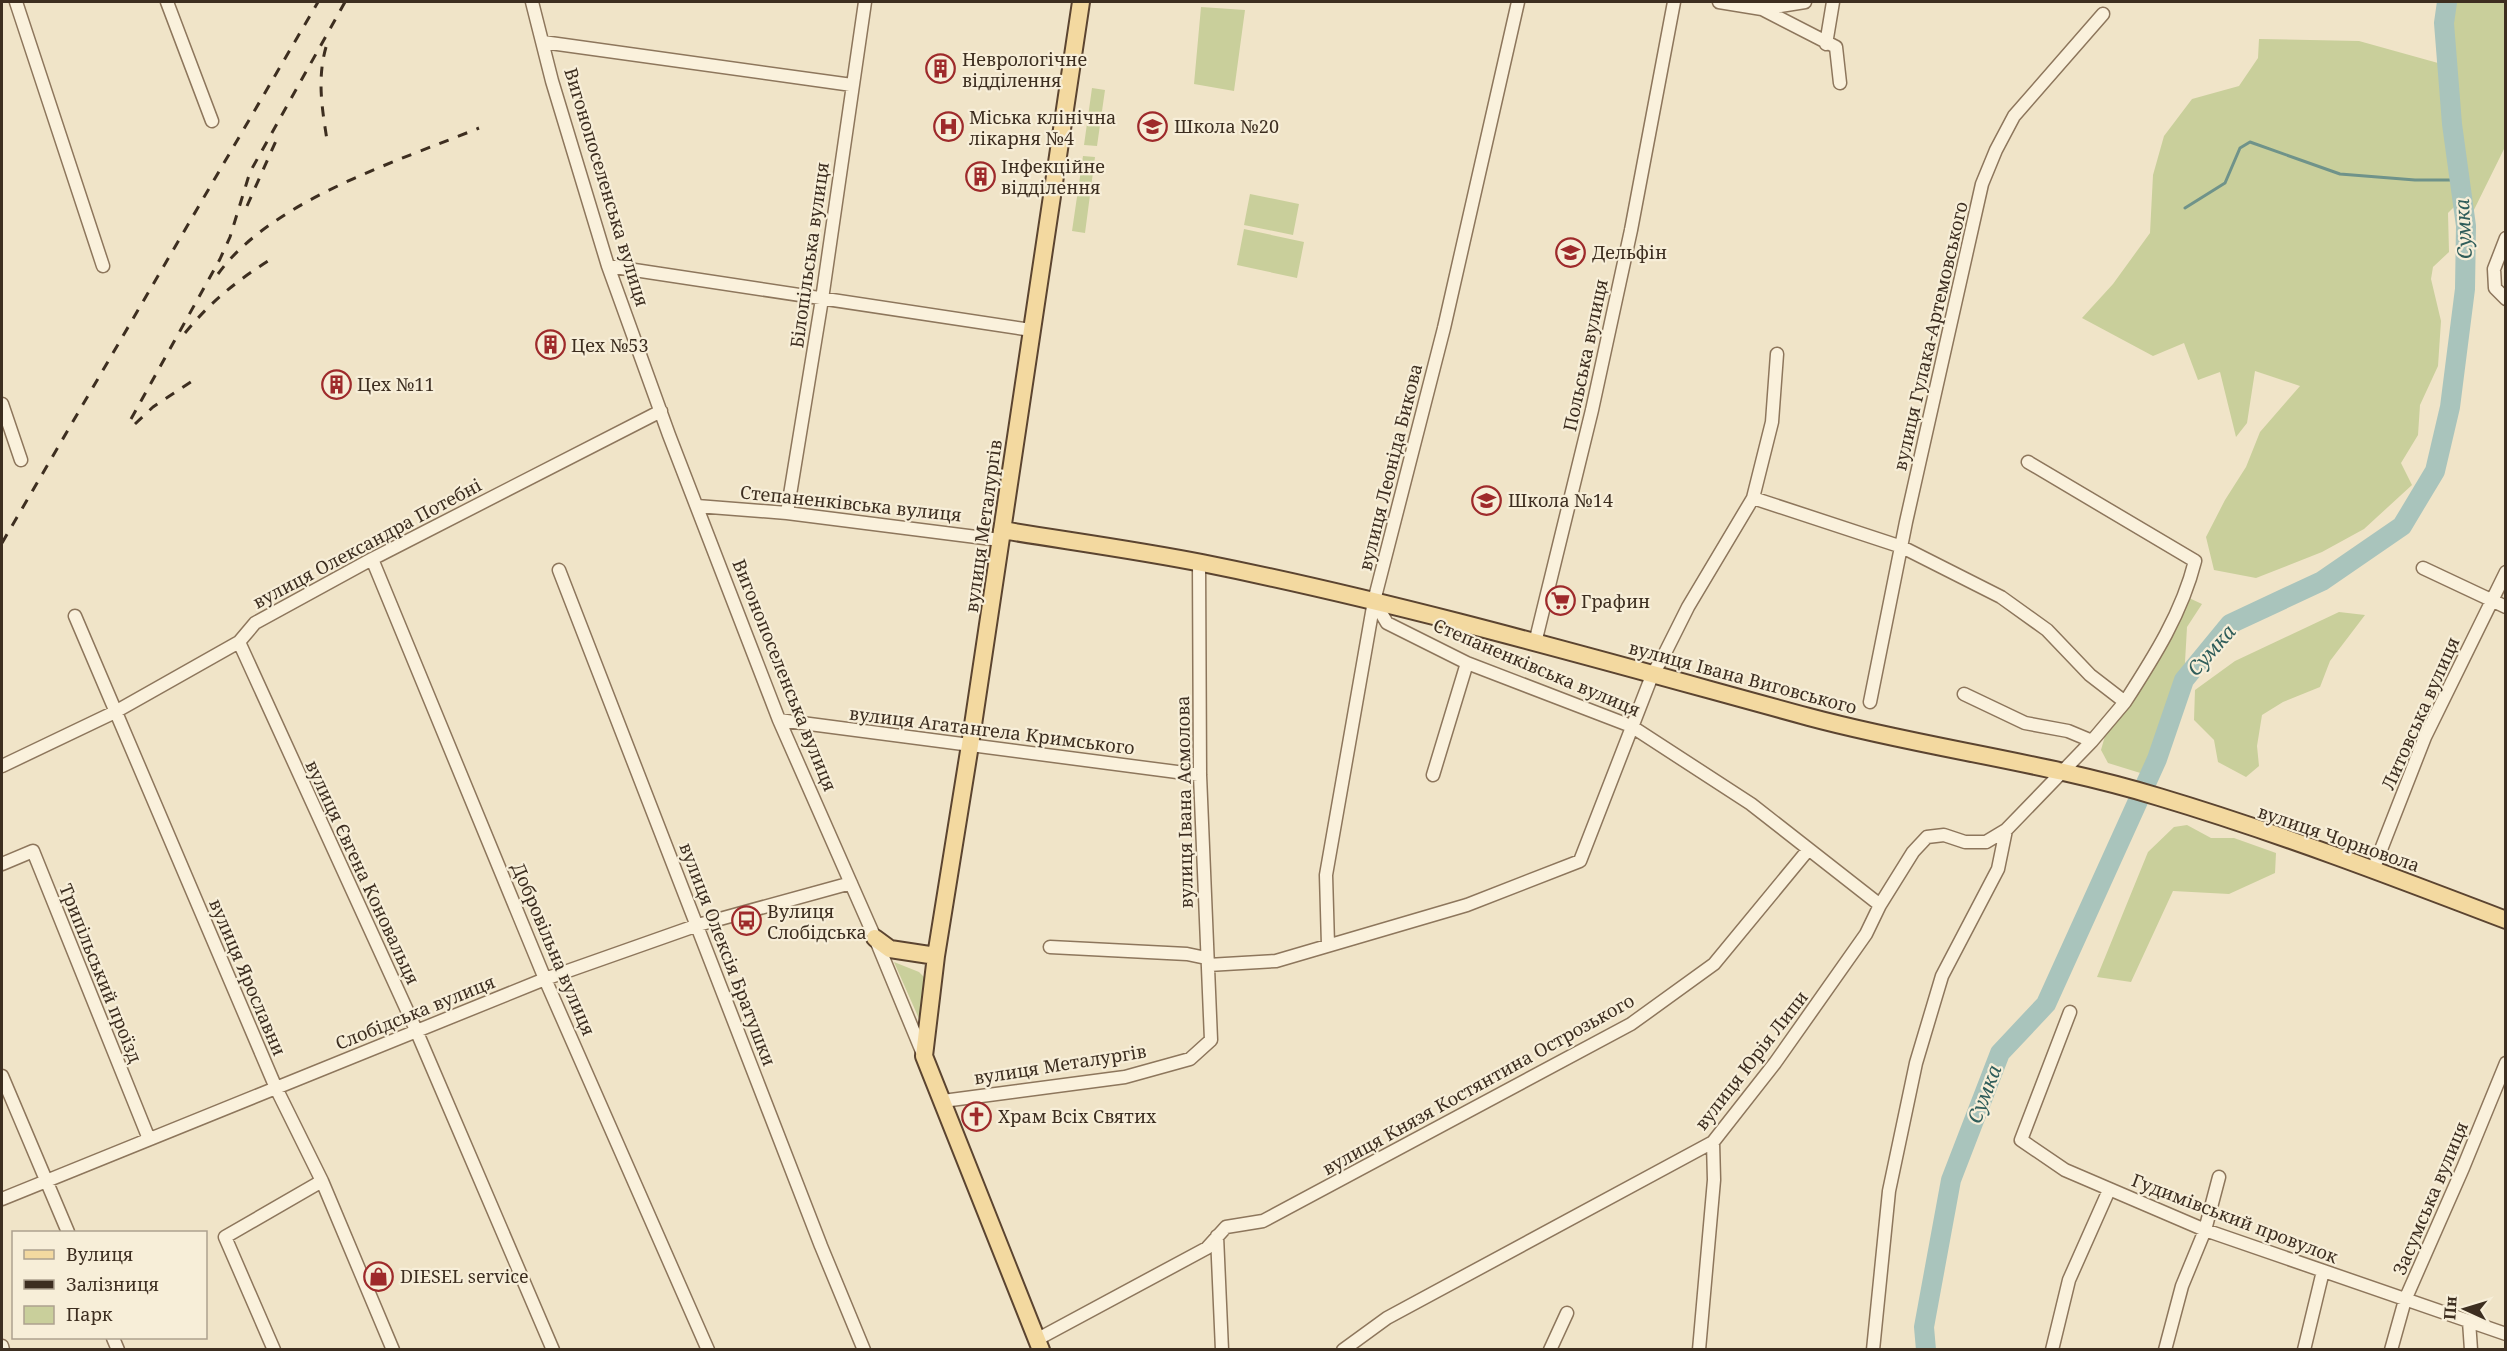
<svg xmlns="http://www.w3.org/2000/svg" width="2507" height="1351" viewBox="0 0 2507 1351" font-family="'Noto Serif',serif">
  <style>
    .green { fill: #c9cf9b }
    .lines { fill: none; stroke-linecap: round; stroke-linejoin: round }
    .stream { stroke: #6f938a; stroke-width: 3 }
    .river { stroke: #a9c4bc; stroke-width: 20 }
    .minor-casing { stroke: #8d765c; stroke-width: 15 }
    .major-casing { stroke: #5b4430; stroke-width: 20 }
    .minor { stroke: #faf1dc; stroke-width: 12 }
    .major { stroke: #f3d9a0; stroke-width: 16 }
    .rail { stroke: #3d2e20; stroke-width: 3; stroke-dasharray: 10 10; stroke-linecap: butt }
    .labels { text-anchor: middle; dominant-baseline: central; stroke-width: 4.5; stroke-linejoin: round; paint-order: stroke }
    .poi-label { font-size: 18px; fill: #3d2e20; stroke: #f7eed8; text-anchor: start }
    .street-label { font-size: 18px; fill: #3d2e20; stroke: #f7eed8 }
    .water-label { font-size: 20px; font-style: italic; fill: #2f5d5a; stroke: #f7eed8 }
  </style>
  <rect width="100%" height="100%" fill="#f0e4c8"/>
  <path class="green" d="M 2447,2 L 2505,2 L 2505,147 L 2466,226 L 2452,124 L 2444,23 Z
    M 1201,7 L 1245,10 L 1234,91 L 1194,84 Z
    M 2259,39 L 2359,41 L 2438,63 L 2456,205 L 2448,213 L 2449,252 L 2433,267 L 2431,279 L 2441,321 L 2438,366 L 2420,405 L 2418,435 L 2401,463 L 2412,485 L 2364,529 L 2322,552 L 2256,578 L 2214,570 L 2206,537 L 2225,500 L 2246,467 L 2260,432 L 2300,386 L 2255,371 L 2247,423 L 2236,437 L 2220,372 L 2198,380 L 2184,343 L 2153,356 L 2082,318 L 2113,284 L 2150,233 L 2153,175 L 2164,136 L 2192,99 L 2239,86 L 2258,58 Z
    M 1092,88 L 1105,90 L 1097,146 L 1084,145 Z
    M 1083,156 L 1095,157 L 1085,233 L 1072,231 Z
    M 1250,194 L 1299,204 L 1293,235 L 1244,225 Z
    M 1244,229 L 1304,242 L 1297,278 L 1237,265 Z
    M 2189,598 L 2202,604 L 2187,627 L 2184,680 L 2150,776 L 2108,763 L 2101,750 L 2111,715 Z
    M 2339,612 L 2365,615 L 2330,661 L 2320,687 L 2283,702 L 2262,715 L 2257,746 L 2259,766 L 2246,777 L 2218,762 L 2214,740 L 2194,720 L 2195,690 L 2235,661 Z
    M 2187,825 L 2211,838 L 2234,838 L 2276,853 L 2275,873 L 2229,894 L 2173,891 L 2131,982 L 2097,977 L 2148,852 L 2174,827 Z
    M 894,962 L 919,972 L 925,978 L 920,1021 Z"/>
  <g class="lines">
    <path class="stream" d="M 2185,208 L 2225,183 L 2240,148 L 2250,142 L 2340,174 L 2415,180 L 2460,180"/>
    <path class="river" d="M 1926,1350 L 1924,1327 L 1951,1180 L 2000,1053 L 2046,1004 L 2157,759 L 2184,680 L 2230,624 L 2322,581 L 2402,526 L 2435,471 L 2450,407 L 2465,289 L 2466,226 L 2452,124 L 2444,23 L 2447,2"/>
    <defs>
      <path id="minor" d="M 16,2 L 103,266
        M 167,2 L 212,121
        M 532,2 L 552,81 L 608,266 L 669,435 L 779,720 L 875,938 L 923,1054
        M 1719,2 L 1762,9 L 1805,2
        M 1762,9 L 1836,47 L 1840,83
        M 543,42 L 852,85
        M 1826,44 L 1833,2
        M 2506,238 L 2494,269 L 2495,288 L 2506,299
        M 608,266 L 1031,330
        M 2,404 L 21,460
        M 2028,462 L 2195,561 C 2182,613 2154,657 2125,702
        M 1753,498 L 1902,547 L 2001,597 L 2047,630 L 2090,675 L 2125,702 L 2092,741 L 2006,830 L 1998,869 L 1942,976 L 1916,1063 L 1889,1191 L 1873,1350
        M 697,506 L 787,513 L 1000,540
        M 787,513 L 822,299 L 865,2
        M 372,559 L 545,979 L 708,1350
        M 2423,568 L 2506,607
        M 559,570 L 821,1246 L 864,1350
        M 1374,601 L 1387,623 L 1467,663 L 1631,726 L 1751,804 L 1880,905
        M 75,616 L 276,1088 L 322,1181 L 393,1350
        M 239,642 L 416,1030 L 553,1350
        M 1535,643 L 1592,410 L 1631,230 L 1674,2
        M 1964,694 L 2025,723 L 2068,731 L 2092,741
        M 1870,702 L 1906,522 L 1982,184 L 1996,150 L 2014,116 L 2103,14
        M 779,720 L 1200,775
        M 2,766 L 115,712 L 239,642 L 255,623 L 372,559 L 661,411
        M 1433,775 L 1467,663
        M 2,864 L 33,851 L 149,1139
        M 2373,870 L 2425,737 L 2506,572
        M 1328,945 L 1326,875 L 1374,601 L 1444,328 L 1518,2
        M 1050,947 L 1187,954 L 1206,958
        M 1208,965 L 1276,961 L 1467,905 L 1580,861 L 1653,673 L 1662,659 L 1688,607 L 1753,498 L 1772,422 L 1777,354
        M 2070,1012 L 2021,1140 L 2065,1170 L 2205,1230 L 2506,1334
        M 2,1076 L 68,1232
        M 943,1101 L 1125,1077 L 1190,1059 L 1211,1040 L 1200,775 L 1199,562
        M 2,1199 L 545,979 L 698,925 L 851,883
        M 1217,1236 L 1222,1350
        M 2469,1321 L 2471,1350
        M 113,1338 L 118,1350
        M 1036,1340 L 1207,1248 L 1226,1227 L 1263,1221 L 1631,1024 L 1714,964 L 1808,850
        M 2,1346 L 3,1350
        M 274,1350 L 225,1237 L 322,1181
        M 1343,1350 L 1387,1318 L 1713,1142 L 1775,1063 L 1866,934 L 1880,905 L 1913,852 L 1927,837 L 1944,835 L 1965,842 L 1986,842 L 2006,830
        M 1550,1350 L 1567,1313
        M 1699,1350 L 1714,1180 L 1713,1142
        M 2052,1350 L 2069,1280 L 2109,1190
        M 2165,1350 L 2182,1286 L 2205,1230 L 2219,1177
        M 2304,1350 L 2323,1271
        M 2391,1350 L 2405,1300 L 2463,1168 L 2506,1063"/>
      <path id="major" d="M 1002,530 C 1069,541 1136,550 1202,563 C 1407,604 1607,662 1809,717 C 1924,748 2045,762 2159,797 C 2276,832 2391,876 2506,920
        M 875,938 L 890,949 L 936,956
        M 1041,1350 L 924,1056 L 936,956 L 970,745 L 1081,2"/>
    </defs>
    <use href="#minor" class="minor-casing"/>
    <use href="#major" class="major-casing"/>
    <use href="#minor" class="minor"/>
    <use href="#major" class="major"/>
    <path class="rail" d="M 326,47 C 317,79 322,108 327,140
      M 247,206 L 279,134
      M 218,274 C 272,200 396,162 479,128
      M 185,333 C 213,299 239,279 276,256
      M 131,419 L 220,259 L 230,237 L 250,172 L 345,2
      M 135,424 L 153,407 L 197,378
      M 2,543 L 318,2"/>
  </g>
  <defs>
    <symbol id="building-ring" viewBox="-11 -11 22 22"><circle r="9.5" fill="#f7eed8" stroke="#9e2a2b" stroke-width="1.5"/><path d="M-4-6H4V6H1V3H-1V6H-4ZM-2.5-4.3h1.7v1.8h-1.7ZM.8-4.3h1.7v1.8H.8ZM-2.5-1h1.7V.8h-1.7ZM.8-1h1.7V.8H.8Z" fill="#9e2a2b"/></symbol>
    <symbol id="school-ring" viewBox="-11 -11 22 22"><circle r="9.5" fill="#f7eed8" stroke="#9e2a2b" stroke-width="1.5"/><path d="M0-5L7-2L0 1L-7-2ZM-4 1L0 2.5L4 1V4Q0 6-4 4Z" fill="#9e2a2b"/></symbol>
    <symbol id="hospital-ring" viewBox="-11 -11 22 22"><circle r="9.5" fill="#f7eed8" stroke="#9e2a2b" stroke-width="1.5"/><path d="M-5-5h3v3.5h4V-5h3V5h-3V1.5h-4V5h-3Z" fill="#9e2a2b"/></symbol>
    <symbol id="supermarket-ring" viewBox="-11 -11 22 22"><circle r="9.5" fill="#f7eed8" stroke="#9e2a2b" stroke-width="1.5"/><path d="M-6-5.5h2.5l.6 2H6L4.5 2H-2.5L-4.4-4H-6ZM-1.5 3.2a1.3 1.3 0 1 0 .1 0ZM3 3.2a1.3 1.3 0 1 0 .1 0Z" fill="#9e2a2b"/></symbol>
    <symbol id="bus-ring" viewBox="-11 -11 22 22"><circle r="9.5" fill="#f7eed8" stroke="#9e2a2b" stroke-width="1.5"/><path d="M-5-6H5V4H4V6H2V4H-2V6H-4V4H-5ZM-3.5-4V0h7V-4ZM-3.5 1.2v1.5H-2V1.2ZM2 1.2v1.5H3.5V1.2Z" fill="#9e2a2b"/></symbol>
    <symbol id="church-ring" viewBox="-11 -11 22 22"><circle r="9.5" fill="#f7eed8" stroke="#9e2a2b" stroke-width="1.5"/><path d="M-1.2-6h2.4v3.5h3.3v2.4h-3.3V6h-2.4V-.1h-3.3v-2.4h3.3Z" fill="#9e2a2b"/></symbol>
    <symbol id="shop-ring" viewBox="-11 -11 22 22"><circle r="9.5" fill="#f7eed8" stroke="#9e2a2b" stroke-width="1.5"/><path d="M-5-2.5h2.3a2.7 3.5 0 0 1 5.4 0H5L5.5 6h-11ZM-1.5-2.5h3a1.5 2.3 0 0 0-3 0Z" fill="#9e2a2b"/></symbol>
  </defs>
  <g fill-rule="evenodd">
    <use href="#building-ring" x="924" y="52" width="33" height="33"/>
    <use href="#school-ring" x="1136" y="110" width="33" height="33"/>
    <use href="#hospital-ring" x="932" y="110" width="33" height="33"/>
    <use href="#building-ring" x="964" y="160" width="33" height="33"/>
    <use href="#school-ring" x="1554" y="236" width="33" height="33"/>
    <use href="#building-ring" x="534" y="328" width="33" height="33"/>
    <use href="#building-ring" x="320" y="368" width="33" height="33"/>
    <use href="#school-ring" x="1470" y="484" width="33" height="33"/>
    <use href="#supermarket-ring" x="1544" y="584" width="33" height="33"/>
    <use href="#bus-ring" x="730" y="904" width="33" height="33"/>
    <use href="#church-ring" x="960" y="1100" width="33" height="33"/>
    <use href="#shop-ring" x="362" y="1260" width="33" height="33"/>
  </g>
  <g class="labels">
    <g class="poi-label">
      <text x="962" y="59">Неврологічне<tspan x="962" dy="21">відділення</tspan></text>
      <text x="969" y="117">Міська клінічна<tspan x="969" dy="21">лікарня №4</tspan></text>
      <text x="1174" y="126">Школа №20</text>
      <text x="1001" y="166">Інфекційне<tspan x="1001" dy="21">відділення</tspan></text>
      <text x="1592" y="252">Дельфін</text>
      <text x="571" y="345">Цех №53</text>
      <text x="357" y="384">Цех №11</text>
      <text x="1508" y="500">Школа №14</text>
      <text x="1581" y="601">Графин</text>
      <text x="767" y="911">Вулиця<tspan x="767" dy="21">Слобідська</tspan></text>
      <text x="998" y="1116">Храм Всіх Святих</text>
      <text x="400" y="1276">DIESEL service</text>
    </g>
    <g class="street-label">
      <text transform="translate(607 187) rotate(73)">Вигонопоселенська вулиця</text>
      <text transform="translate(809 255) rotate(-82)">Білопільська вулиця</text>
      <text transform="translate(1930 336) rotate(-77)">вулиця Гулака-Артемовського</text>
      <text transform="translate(1585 355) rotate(-78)">Польська вулиця</text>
      <text transform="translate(1390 467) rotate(-76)">вулиця Леоніда Бикова</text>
      <text transform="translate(851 503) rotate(6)">Степаненківська вулиця</text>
      <text transform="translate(983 526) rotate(-82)">вулиця Металургів</text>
      <text transform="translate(367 543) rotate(-28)">вулиця Олександра Потебні</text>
      <text transform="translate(1537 667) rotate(23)">Степаненківська вулиця</text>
      <text transform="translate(785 675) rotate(68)">Вигонопоселенська вулиця</text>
      <text transform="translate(1743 677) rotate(15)">вулиця Івана Виговського</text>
      <text transform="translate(2420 713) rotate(-66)">Литовська вулиця</text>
      <text transform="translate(992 730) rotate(7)">вулиця Агатангела Кримського</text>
      <text transform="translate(1184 802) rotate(-91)">вулиця Івана Асмолова</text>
      <text transform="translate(2339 838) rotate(19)">вулиця Чорновола</text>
      <text transform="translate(363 872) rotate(65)">вулиця Євгена Коновальця</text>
      <text transform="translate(554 949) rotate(67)">Добровільна вулиця</text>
      <text transform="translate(728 954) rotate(69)">вулиця Олексія Братушки</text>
      <text transform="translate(101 973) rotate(68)">Трипільський проїзд</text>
      <text transform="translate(248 977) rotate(67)">вулиця Ярославни</text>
      <text transform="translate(415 1012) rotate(-22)">Слобідська вулиця</text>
      <text transform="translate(1751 1060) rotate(-52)">вулиця Юрія Липи</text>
      <text transform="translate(1060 1064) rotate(-9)">вулиця Металургів</text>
      <text transform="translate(1478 1084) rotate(-29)">вулиця Князя Костянтина Острозького</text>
      <text transform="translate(2430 1198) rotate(-67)">Засумська вулиця</text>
      <text transform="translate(2235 1218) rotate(21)">Гудимівський провулок</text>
    </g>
    <g class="water-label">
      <text transform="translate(2463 229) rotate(-93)">Сумка</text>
      <text transform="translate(2211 650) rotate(-48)">Сумка</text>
      <text transform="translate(1984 1094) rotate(-69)">Сумка</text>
    </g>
  </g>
  <rect width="2507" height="1351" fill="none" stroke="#3d2e20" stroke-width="6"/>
  <rect x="12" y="1231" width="195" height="108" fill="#f7eed8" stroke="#ada18e" stroke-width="1.5"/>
  <rect x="24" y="1250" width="30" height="9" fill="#f3d9a0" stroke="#ada18e" stroke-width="1.5"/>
  <text x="66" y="1261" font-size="18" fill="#3d2e20">Вулиця</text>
  <rect x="24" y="1280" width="30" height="9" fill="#3d2e20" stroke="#ada18e" stroke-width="1.5"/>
  <text x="66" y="1291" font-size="18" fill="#3d2e20">Залізниця</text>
  <rect x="24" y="1306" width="30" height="18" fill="#c9cf9b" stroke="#ada18e" stroke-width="1.5"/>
  <text x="66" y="1321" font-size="18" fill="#3d2e20">Парк</text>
  <g transform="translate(2465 1309) rotate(274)" stroke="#f7eed8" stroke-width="4.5" paint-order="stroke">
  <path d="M0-4.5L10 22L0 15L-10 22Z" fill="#3d2e20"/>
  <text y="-9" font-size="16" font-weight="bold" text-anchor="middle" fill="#3d2e20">Пн</text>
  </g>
</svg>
